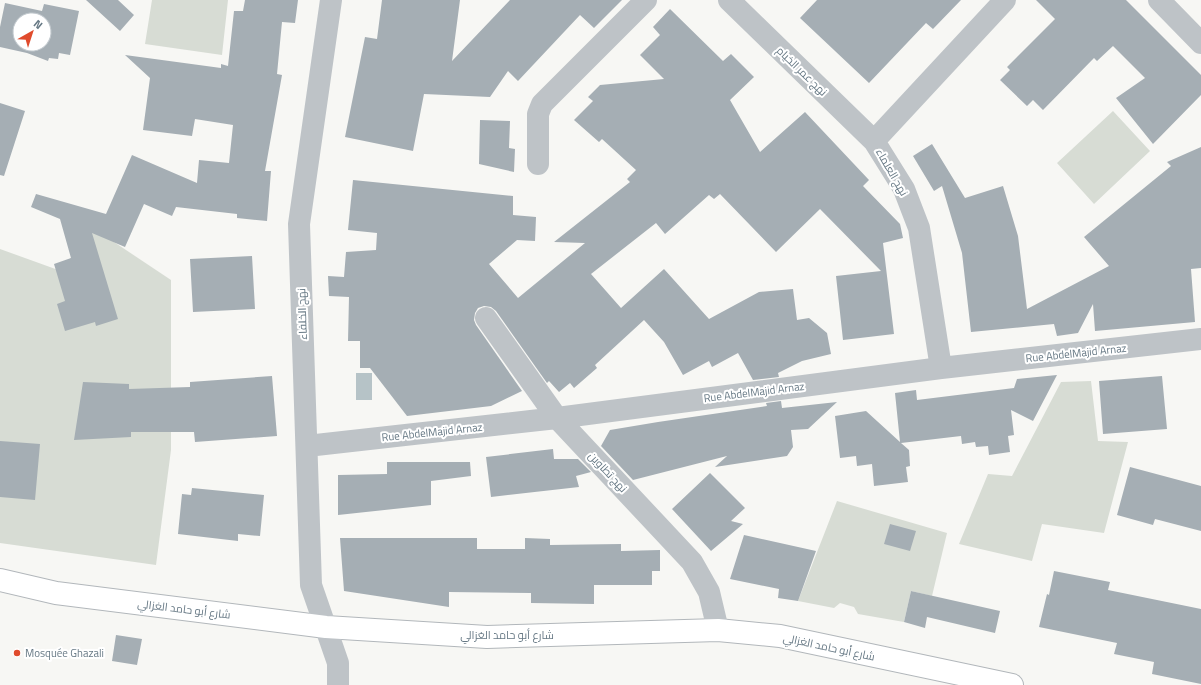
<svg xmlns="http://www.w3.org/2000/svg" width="1201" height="685" viewBox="0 0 1201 685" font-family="'Titillium Web',Cairo,sans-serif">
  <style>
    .green { fill: #d7dcd4 }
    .water { fill: #b6c3c7 }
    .building { fill: #a5aeb4; fill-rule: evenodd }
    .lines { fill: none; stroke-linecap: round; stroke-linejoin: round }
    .major-casing { stroke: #b2b7bb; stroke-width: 24 }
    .minor { stroke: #bec3c7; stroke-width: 22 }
    .major { stroke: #fff; stroke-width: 22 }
    .poi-dot { fill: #e04b2c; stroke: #fff; stroke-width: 1.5 }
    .labels { text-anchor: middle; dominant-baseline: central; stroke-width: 4; stroke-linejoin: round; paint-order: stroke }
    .street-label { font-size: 11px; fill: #677985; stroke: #fff }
    .poi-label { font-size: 11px; fill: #677985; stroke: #fff; text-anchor: start }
  </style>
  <rect width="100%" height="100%" fill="#f7f7f4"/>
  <path class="green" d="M 152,0 L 228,0 L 222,55 L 145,44 Z
    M 1113,111 L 1150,151 L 1094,204 L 1057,163 Z
    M 93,228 L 171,280 L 171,450 L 156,565 L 0,543 L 0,249 L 61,271 Z
    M 1091,381 L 1098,441 L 1128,442 L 1104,533 L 1042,524 L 1032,561 L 959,544 L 988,474 L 1012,476 L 1061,382 Z
    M 837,501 L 947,533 L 932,596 L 911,591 L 904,622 L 858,614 L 854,607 L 840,603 L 834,608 L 798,601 Z"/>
  <path class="water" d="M 356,373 L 372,373 L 372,400 L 356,400 Z"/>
  <path class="building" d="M 86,0 L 118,0 L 134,15 L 120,31 Z
    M 245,0 L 298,0 L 295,23 L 282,22 L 277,74 L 282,75 L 265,171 L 271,171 L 267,221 L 237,218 L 237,214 L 176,207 L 172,216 L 144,204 L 125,247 L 92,233 L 118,319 L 96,326 L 95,322 L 65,331 L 57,304 L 65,301 L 54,264 L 71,258 L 60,219 L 31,207 L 36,194 L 106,214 L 132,155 L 197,183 L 199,160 L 229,163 L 233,125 L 195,119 L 192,136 L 143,130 L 150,78 L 125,55 L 221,68 L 221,64 L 228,66 L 234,11 L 243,11 Z
    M 382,0 L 460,0 L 452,61 L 510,0 L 622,0 L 594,28 L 580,15 L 518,81 L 508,71 L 490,97 L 424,94 L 413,151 L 345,137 L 365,37 L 377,39 Z
    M 817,0 L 961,0 L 933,29 L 926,23 L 869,83 L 800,18 Z
    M 1036,0 L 1126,0 L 1201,75 L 1201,95 L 1153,144 L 1116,98 L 1145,78 L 1113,46 L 1097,61 L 1094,58 L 1043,110 L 1033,100 L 1027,106 L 1000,80 L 1010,70 L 1007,67 L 1055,19 Z
    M 5,3 L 42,11 L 44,4 L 79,11 L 70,55 L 59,53 L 58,59 L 49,58 L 48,61 L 27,53 L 0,47 L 0,27 ZM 20,20 L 44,20 L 44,44 L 20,44 Z
    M 670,9 L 723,61 L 731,54 L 754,77 L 730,100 L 760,152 L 805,112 L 869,180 L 863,186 L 900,224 L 903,238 L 883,243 L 894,334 L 843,340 L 836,276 L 881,271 L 820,209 L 776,252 L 720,194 L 714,199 L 709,195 L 665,234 L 656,223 L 591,274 L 621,308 L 664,269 L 709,319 L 759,292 L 793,289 L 797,320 L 809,318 L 827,333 L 831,354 L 802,361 L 778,373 L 779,377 L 753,380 L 738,353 L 712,367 L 709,361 L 683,375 L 664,342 L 644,320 L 595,365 L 597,368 L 574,388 L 570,383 L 559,392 L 549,381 L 547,383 L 496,311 L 491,307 L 484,306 L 478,308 L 475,313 L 474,320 L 476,325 L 522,391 L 491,406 L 407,416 L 370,368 L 360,368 L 360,341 L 348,341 L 349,297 L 329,296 L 328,276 L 344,277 L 346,252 L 376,250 L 377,233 L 348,230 L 353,180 L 513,196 L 513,215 L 536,217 L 535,241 L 517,240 L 489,264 L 518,298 L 585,243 L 554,242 L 630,182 L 627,179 L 636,170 L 602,139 L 599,142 L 574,120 L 593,101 L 588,97 L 600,85 L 664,79 L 640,55 L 660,35 L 653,27 Z
    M 0,103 L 25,111 L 4,176 L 0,175 Z
    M 480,120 L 510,121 L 509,148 L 515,149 L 514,172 L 479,164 Z
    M 932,144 L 965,198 L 1003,186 L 1018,236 L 1027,309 L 1109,266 L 1084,237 L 1171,166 L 1167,162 L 1201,147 L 1201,268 L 1191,269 L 1195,322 L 1095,331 L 1093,304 L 1078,333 L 1057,336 L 1054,324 L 971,332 L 962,253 L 942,186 L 934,191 L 913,156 Z
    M 252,256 L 255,309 L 193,312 L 190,259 Z
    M 1057,375 L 1033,421 L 1011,410 L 1014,435 L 1008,436 L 1010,452 L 989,455 L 988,446 L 976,447 L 975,442 L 962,444 L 961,436 L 901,443 L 909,450 L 910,466 L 906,467 L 908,482 L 874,486 L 872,464 L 857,466 L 856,456 L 840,458 L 835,416 L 866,411 L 900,442 L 895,393 L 916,390 L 917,400 L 1014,388 L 1017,379 Z
    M 272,376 L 277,436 L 195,442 L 194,432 L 131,432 L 131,437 L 74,440 L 83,382 L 129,384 L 129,389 L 190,387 L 190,382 Z
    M 1162,376 L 1167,429 L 1103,434 L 1099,381 Z
    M 781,401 L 782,408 L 837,402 L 808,429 L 791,430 L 793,447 L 787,456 L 715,467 L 727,456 L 633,480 L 601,446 L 610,430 L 658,422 L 767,406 L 766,403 Z
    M 0,441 L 40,444 L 35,500 L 0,497 Z
    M 553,449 L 554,459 L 578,459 L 591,472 L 576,476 L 579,487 L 491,497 L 486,457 Z
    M 387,462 L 470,462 L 471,476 L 431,481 L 431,505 L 338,515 L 338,475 L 387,474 Z
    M 1130,467 L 1201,486 L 1201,531 L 1155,519 L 1153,525 L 1117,515 Z
    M 710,473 L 745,508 L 731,521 L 743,524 L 711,551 L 672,509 Z
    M 192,488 L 264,495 L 260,536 L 238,534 L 238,541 L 178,534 L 182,494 L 191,495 Z
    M 890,524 L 916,531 L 910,551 L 884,544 Z
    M 744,535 L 816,551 L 798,601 L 778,598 L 779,589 L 730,579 Z
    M 340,538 L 477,538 L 477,549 L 525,549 L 525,538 L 550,539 L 550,545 L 621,544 L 621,551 L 660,550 L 660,571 L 652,571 L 652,585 L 594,585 L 594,604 L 531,603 L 531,593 L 449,592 L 449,607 L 344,591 Z
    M 1054,571 L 1110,582 L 1108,590 L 1201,609 L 1201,684 L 1152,674 L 1154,662 L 1114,654 L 1117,643 L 1039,627 L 1047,594 L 1049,595 Z
    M 911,591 L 1000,611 L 995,633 L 927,617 L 925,628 L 904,622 Z
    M 116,635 L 142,639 L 137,665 L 112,661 Z"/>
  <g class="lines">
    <defs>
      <path id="major" d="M 0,580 L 56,593 L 326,627 L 487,637 L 718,630 L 780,636 L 1012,685"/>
    </defs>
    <use href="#major" class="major-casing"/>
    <path class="minor" d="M 331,0 L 299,224 L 311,585 L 338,663 L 338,685
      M 729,0 L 874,141 L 904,189 L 919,228 L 941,368
      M 1159,0 L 1201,43
      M 874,141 L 1005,0
      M 538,164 L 538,114 L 542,104 L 646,0
      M 486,318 L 557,418 L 692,562 L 709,592 L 718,630
      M 307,446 L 557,418 L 941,368 L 1201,339"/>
    <use href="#major" class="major"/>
  </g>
  <circle class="poi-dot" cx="17" cy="653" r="4"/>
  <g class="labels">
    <g class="street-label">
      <text transform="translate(802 71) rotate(44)">نهج عمر الخيام</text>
      <text transform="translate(892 172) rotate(60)">نهج العلماء</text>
      <text transform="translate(302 314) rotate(-92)">نهج الخلفاء</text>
      <text transform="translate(1076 353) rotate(-6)">Rue AbdelMajid Arnaz</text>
      <text transform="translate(754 392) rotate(-7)">Rue AbdelMajid Arnaz</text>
      <text transform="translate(432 432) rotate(-6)">Rue AbdelMajid Arnaz</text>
      <text transform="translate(608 472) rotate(47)">نهج تطاوين</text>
      <text transform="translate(184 609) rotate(7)">شارع أبو حامد الغزالي</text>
      <text x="507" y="635">شارع أبو حامد الغزالي</text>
      <text transform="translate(829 647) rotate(12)">شارع أبو حامد الغزالي</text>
    </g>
    <g class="poi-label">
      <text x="25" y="653">Mosquée Ghazali</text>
    </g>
  </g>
  <g transform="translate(32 32) rotate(39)"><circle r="19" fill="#ffffff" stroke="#c2c9ce"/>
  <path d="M0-3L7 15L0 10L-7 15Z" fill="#e04b2c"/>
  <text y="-6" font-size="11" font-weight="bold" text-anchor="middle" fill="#677985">N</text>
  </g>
</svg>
